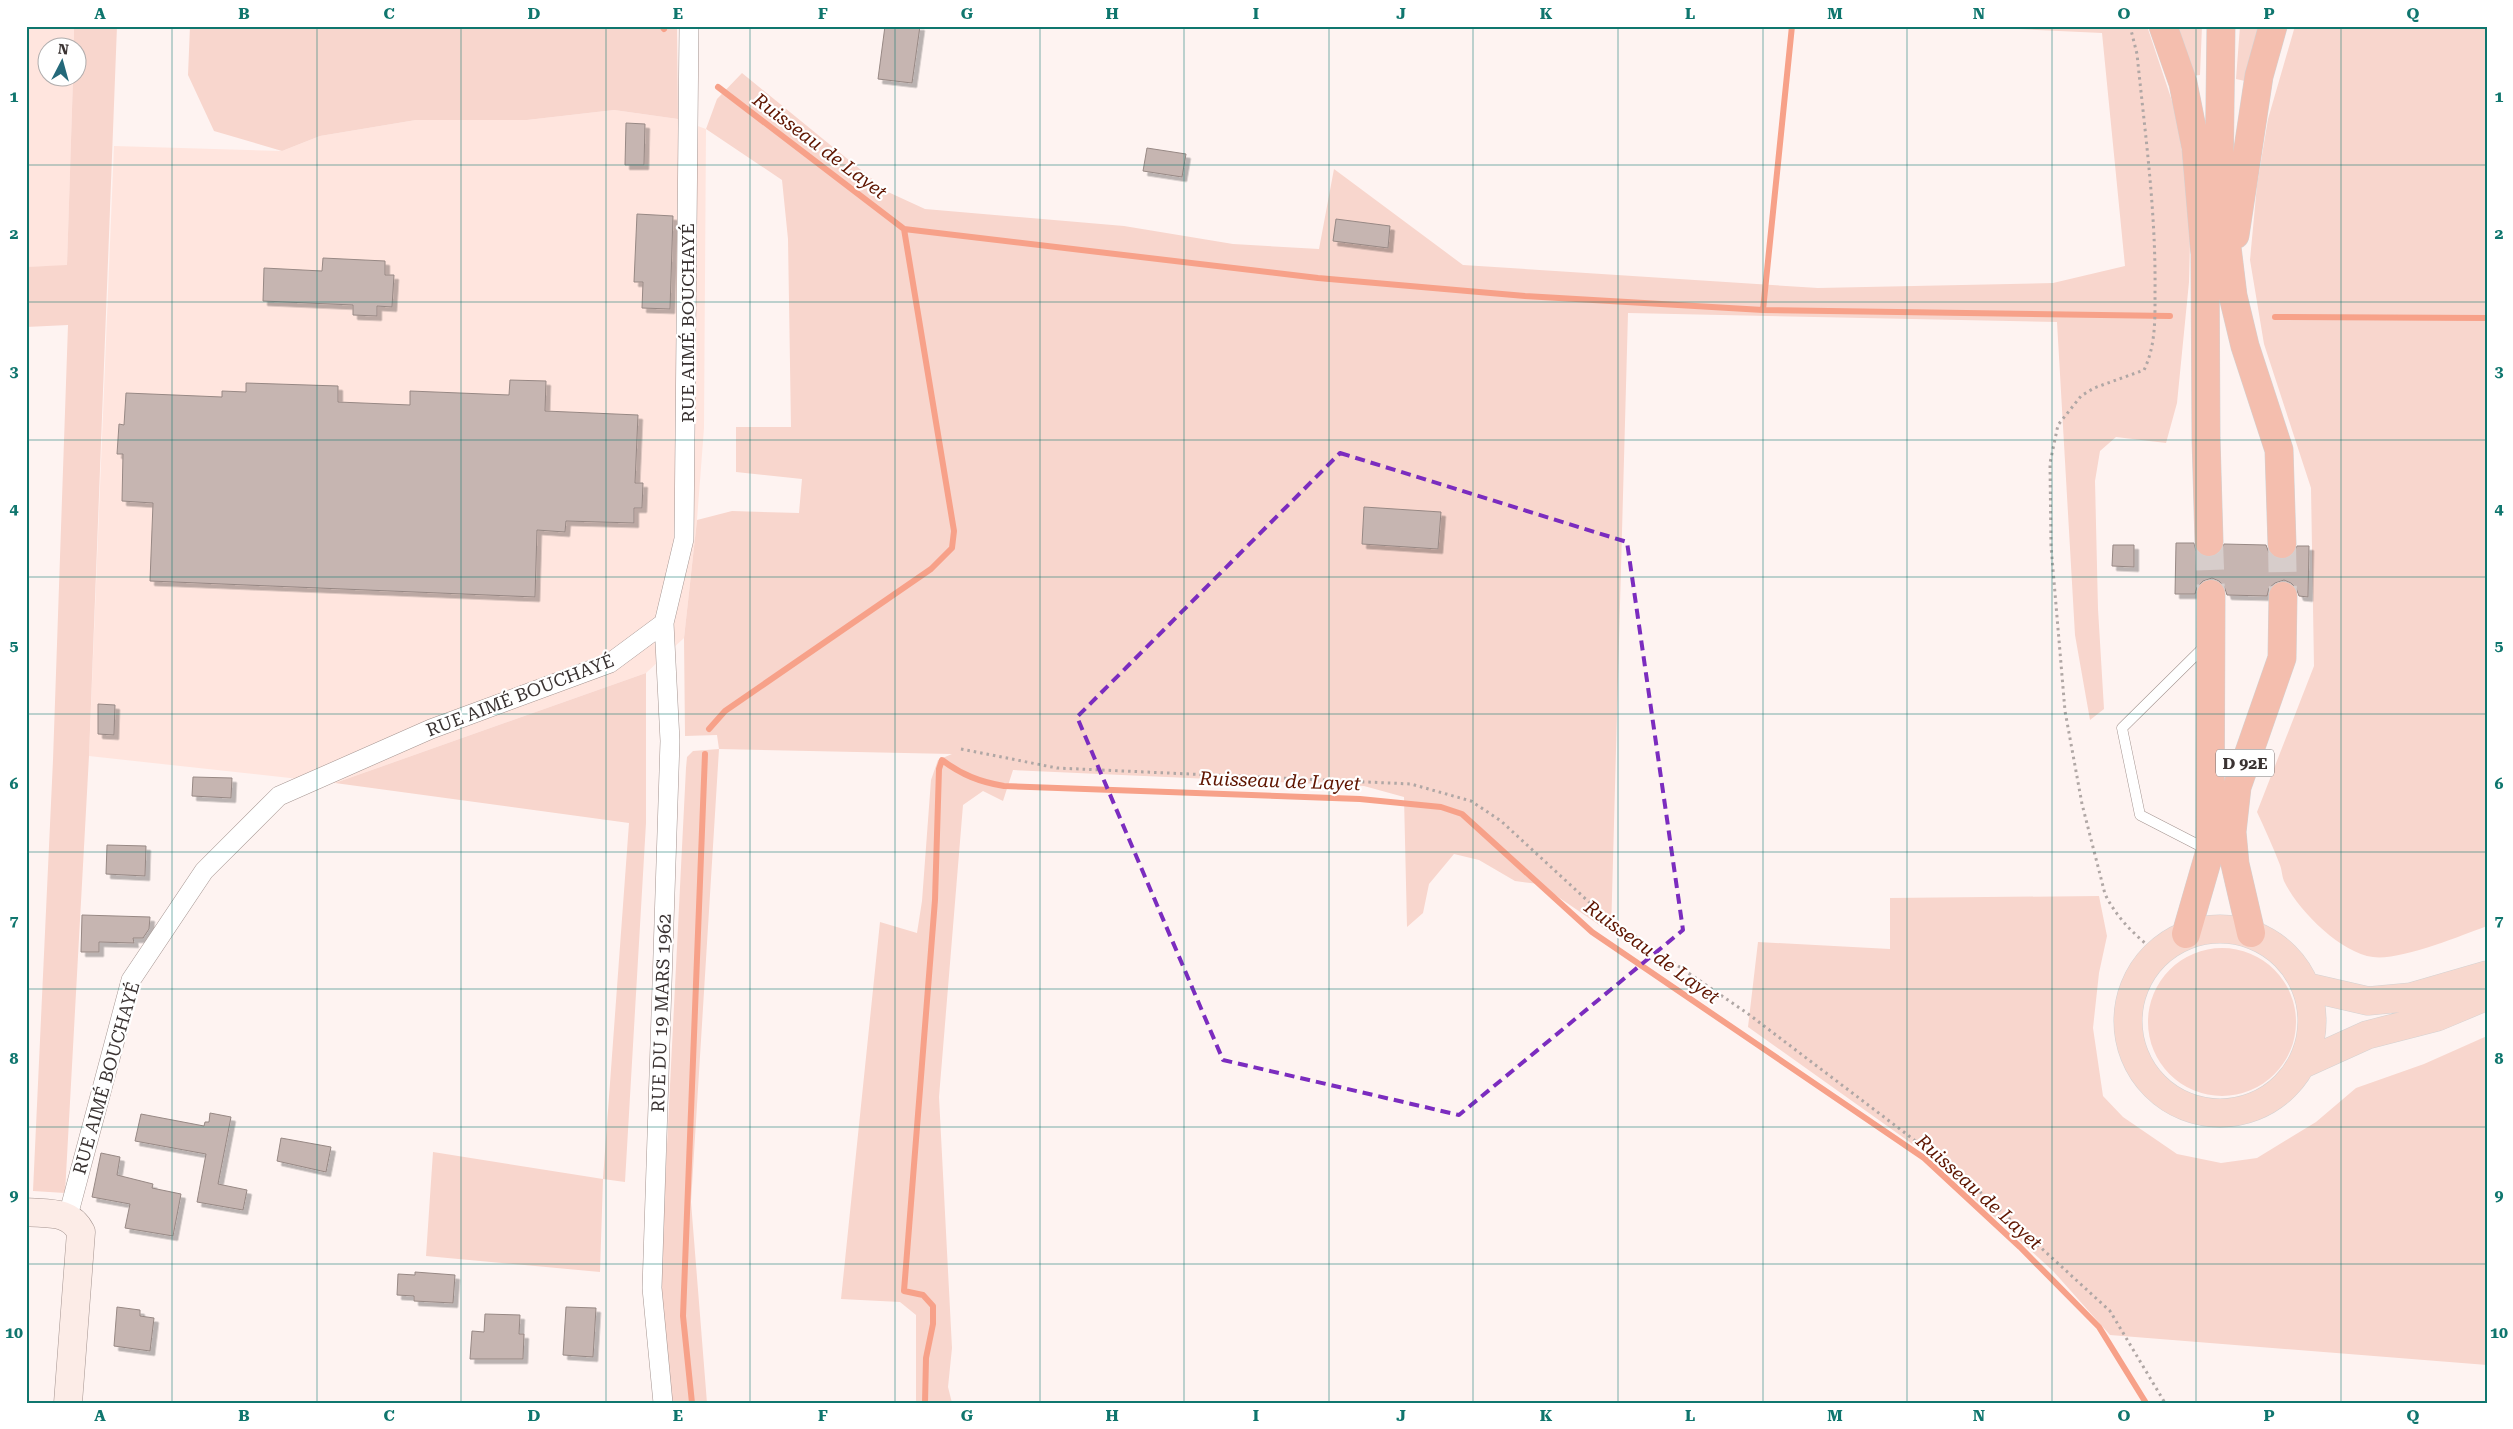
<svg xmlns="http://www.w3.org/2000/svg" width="2513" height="1429" viewBox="0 0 2513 1429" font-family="'Roboto Serif',serif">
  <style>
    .built { fill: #ffe5de }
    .green { fill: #f8d6cd }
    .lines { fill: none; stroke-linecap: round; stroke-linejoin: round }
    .stream { stroke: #f7a189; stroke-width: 6 }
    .building { fill: #c6b5b1; stroke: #978884; filter: url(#shadow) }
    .highway-tunnel { stroke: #d7cdcb; stroke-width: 28; stroke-dasharray: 28 14; stroke-linecap: butt }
    .lane-casing { stroke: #a49490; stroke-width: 11 }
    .street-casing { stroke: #a49490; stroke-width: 20 }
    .secondary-casing { stroke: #a49490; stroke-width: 29 }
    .primary-casing { stroke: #d4d2d2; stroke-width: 29 }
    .highway-casing { stroke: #d4d2d2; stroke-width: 29 }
    .path { stroke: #b0a7a5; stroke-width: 3; stroke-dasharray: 2.5 4; stroke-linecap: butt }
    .lane { stroke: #fff; stroke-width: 10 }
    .street { stroke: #fff; stroke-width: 19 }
    .secondary { stroke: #fcece7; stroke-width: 28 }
    .primary { stroke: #f8d8ce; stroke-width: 28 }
    .highway { stroke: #f4beae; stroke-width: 28 }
    .marked { fill: none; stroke: #7b2cbf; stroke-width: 4; stroke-dasharray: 10 6; stroke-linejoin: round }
    .grid { fill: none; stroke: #0f766e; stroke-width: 1; stroke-opacity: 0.55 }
    .labels { text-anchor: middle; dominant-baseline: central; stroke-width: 4.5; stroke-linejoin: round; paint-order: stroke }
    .shield { fill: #fff; stroke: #757070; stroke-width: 1 }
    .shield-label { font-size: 16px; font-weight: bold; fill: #3a3332 }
    .street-label { font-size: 18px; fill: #3a3332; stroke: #fff }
    .water-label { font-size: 19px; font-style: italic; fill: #5f1500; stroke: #fff }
    .neatline { fill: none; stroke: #0f766e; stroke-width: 2 }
    .grid-label { font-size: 16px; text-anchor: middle; font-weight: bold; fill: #0f766e }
  </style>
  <defs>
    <filter id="shadow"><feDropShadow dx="4.5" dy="4.5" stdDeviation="0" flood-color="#0004"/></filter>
  </defs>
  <rect width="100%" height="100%" fill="#fef3f1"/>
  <path class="built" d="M 26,26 L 74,26 L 74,47 L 48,48 L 48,78 L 73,78 L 67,266 L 26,267 Z
    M 614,110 L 678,119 L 706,129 L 704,428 L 697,520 L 684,638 L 646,673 L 335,783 L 89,756 L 114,146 L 282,151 L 320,136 L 416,120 L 527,120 Z"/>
  <path class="green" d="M 74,26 L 117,26 L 89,756 L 65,1193 L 33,1191 L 53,760 L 68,325 L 26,327 L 26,267 L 67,265 L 73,78 L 78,78 L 78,48 L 74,47 Z
    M 190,26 L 677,26 L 678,119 L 614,110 L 527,120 L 416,120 L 320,136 L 282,151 L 214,131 L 188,75 Z
    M 1956,26 L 2147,26 L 2175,110 L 2191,204 L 2189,282 L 2177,403 L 2166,443 L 2116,437 L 2100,451 L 2095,481 L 2098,609 L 2104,709 L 2090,720 L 2075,635 L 2057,322 L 1628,313 L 1611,933 L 1539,884 L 1515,881 L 1479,860 L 1454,854 L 1429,884 L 1423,913 L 1407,927 L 1404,797 L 1364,786 L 1013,770 L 1003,801 L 983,791 L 963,805 L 939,1097 L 952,1348 L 948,1387 L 952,1403 L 916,1403 L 916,1315 L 900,1302 L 841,1299 L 880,922 L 917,933 L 922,901 L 931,780 L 938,760 L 952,754 L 719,749 L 691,1202 L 707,1403 L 671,1403 L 660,1284 L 686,768 L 687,757 L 693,751 L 719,749 L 717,735 L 685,736 L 684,638 L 697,520 L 732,511 L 799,513 L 802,479 L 736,472 L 736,427 L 791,427 L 788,239 L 782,180 L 706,129 L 717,99 L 742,73 L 888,192 L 925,209 L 1124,226 L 1233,244 L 1319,249 L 1334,169 L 1463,265 L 1818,288 L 2053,283 L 2125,266 L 2102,33 Z
    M 2173,26 L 2202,26 L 2200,75 L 2191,76 Z
    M 2240,26 L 2259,26 L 2245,81 L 2236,79 Z
    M 2295,26 L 2487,26 L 2487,926 C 2460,936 2399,961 2373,957 C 2341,953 2299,911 2285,883 C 2282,878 2282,870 2280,865 C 2273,847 2265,829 2257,812 L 2314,666 L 2311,488 L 2264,344 L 2250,260 L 2257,185 L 2268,119 Z
    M 646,673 L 646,823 L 625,1182 L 603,1179 L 600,1272 L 426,1256 L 433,1152 L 603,1179 L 629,823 L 335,783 Z
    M 2099,896 L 2107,936 L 2099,973 L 2093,1028 L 2103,1096 L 2123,1117 L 2177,1154 L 2221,1163 L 2257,1158 L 2316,1122 L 2356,1088 L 2424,1064 L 2487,1036 L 2487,1365 L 2110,1335 L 2053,1271 L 1925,1153 L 1748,1027 L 1758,942 L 1890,949 L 1890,898 Z
    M2148 1022a74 74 0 1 1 148 0a74 74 0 1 1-148 0Z"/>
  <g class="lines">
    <path class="stream" d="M 662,26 L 664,29
      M 718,87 L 904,229
      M 904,229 L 1318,278 L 1525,296 L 1763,310 L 2170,316
      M 1763,310 L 1792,26
      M 2275,317 L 2487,318
      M 709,729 L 725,711 L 931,569 L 952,548 L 954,531 L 904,229
      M 692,1403 L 683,1316 L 705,754
      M 925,1403 L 926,1358 L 933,1324 L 933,1306 L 923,1295 L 904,1291 L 935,900 L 939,769 L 942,760 C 962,775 980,782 1004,786 L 1360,799 L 1441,807 L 1462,814 L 1592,932 L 1924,1158 L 2020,1247 L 2099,1327 L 2146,1403"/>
  </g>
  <path class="building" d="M 885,26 L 920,26 L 912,83 L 878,79 Z
    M 626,123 L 645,124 L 644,165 L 625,165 Z
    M 1147,148 L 1186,154 L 1182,177 L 1143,171 Z
    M 637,214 L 673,216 L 670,309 L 642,308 L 643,282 L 634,282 Z
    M 1336,219 L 1390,226 L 1388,248 L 1333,241 Z
    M 323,258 L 385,261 L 385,275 L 394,275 L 392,307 L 377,306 L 377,316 L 353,315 L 353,305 L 263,301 L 264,268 L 322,271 Z
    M 510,380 L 546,381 L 545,411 L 638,415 L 635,483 L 643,483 L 642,508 L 634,508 L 634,523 L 566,521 L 565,532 L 537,530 L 535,597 L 150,581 L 153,503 L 122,501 L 123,454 L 117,454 L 119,424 L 124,425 L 126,393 L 222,397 L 222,391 L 246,392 L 246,383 L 338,386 L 338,402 L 410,405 L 410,391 L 509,395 Z
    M 1364,507 L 1441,512 L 1438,549 L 1362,544 Z
    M 2176,543 L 2194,543 L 2196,551 L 2201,555 L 2209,558 L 2218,555 L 2224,544 L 2266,545 L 2269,553 L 2274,557 L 2282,560 L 2291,557 L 2297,546 L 2309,546 L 2308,597 L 2299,596 L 2296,588 L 2291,583 L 2284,580 L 2275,583 L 2269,588 L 2267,596 L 2227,595 L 2224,586 L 2219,581 L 2212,578 L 2203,581 L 2197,587 L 2195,594 L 2175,594 Z
    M 2113,545 L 2134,545 L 2134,567 L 2112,566 Z
    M 98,704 L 115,705 L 114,735 L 98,734 Z
    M 193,777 L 232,778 L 231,798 L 192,796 Z
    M 107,845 L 146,846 L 145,876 L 106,874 Z
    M 82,915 L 150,917 L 149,929 L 143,938 L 133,938 L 134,943 L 99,942 L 99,952 L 81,952 Z
    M 210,1113 L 231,1117 L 218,1184 L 247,1190 L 243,1210 L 197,1202 L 206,1154 L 135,1141 L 141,1114 L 204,1126 L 205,1122 L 209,1122 Z
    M 281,1138 L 331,1147 L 326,1172 L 277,1161 Z
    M 101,1153 L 120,1157 L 117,1175 L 153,1184 L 152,1188 L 181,1194 L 173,1236 L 125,1228 L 130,1204 L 92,1197 Z
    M 415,1272 L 455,1275 L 453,1303 L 414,1301 L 414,1296 L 397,1295 L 398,1274 L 415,1275 Z
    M 117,1307 L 140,1310 L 140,1316 L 154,1318 L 150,1351 L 114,1346 Z
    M 566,1307 L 596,1308 L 593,1357 L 563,1355 Z
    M 485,1314 L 520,1315 L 519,1334 L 524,1334 L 523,1359 L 470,1359 L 472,1331 L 484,1332 Z"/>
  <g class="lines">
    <path class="highway-tunnel" d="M 2209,542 L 2211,594
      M 2282,544 L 2283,596"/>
    <defs>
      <path id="lane" d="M 2206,645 L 2122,728 L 2140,815 L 2208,850"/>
      <path id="street" d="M 68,1216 L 131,980 L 204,871 L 279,796 L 431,729 L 610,663 L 664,623 L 684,539 L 689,26
        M 663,1403 L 652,1288 L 670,741 L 664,623"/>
      <path id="secondary" d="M 26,1212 C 48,1214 70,1210 81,1232 L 68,1403"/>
      <path id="primary" d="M2128 1021a92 92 0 1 1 184 0a92 92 0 1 1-184 0Z
        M 2307,987 L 2368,1001 L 2411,997 L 2487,975
        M 2303,1064 L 2367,1035 L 2437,1017 L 2487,996"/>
      <path id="highway" d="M 2163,26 L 2183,83 L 2196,148 L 2205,254 L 2206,438 L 2209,542
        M 2221,26 L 2219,182 L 2233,296 L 2245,346 L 2279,450 L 2282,544
        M 2235,235 L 2259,76 L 2273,26
        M 2251,933 L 2235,864 L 2232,832 L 2237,787 L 2282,658 L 2283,596
        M 2186,934 L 2210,851 L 2211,594"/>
    </defs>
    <use href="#lane" class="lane-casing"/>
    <use href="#street" class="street-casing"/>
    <use href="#secondary" class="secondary-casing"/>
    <use href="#primary" class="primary-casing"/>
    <use href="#highway" class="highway-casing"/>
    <path class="path" d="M 2130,26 L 2137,54 C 2145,133 2156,211 2155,291 C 2155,318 2156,345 2144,370 L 2094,388 L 2081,396 L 2058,425 L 2050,463 L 2051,546 L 2065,711 L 2082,804 L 2105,894 C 2117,919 2136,936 2158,954
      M 961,749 L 1057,768 L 1411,784 L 1471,801 L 1501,821 L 1602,914 L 1747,1013 L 1967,1180 L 2110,1311 L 2165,1403"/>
    <use href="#lane" class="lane"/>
    <use href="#street" class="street"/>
    <use href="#secondary" class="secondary"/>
    <use href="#primary" class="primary"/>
    <use href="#highway" class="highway"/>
  </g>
  <path class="marked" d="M 1340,453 L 1627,542 L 1683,930 L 1459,1115 L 1223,1060 L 1077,717 Z"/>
  <path class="grid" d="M 172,26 L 172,1403M 317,26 L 317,1403M 461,26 L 461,1403M 606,26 L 606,1403M 750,26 L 750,1403M 895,26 L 895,1403M 1040,26 L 1040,1403M 1184,26 L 1184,1403M 1329,26 L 1329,1403M 1473,26 L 1473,1403M 1618,26 L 1618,1403M 1763,26 L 1763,1403M 1907,26 L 1907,1403M 2052,26 L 2052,1403M 2196,26 L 2196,1403M 2341,26 L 2341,1403M 26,165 L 2487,165M 26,302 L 2487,302M 26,440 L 2487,440M 26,577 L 2487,577M 26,714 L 2487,714M 26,852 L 2487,852M 26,989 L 2487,989M 26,1127 L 2487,1127M 26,1264 L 2487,1264"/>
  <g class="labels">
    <rect class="shield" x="2216" y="749.5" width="58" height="27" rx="4"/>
    <g class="shield-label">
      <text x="2245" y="763">D 92E</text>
    </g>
    <g class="street-label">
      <text transform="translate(687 323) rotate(-90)">RUE AIMÉ BOUCHAYÉ</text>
      <text transform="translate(520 695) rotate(-21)">RUE AIMÉ BOUCHAYÉ</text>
      <text transform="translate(661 1013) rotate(-88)">RUE DU 19 MARS 1962</text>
      <text transform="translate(106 1078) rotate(-74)">RUE AIMÉ BOUCHAYÉ</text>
    </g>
    <g class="water-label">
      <text transform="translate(820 146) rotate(37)">Ruisseau de Layet</text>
      <text transform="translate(1280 781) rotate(2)">Ruisseau de Layet</text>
      <text transform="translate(1652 952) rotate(36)">Ruisseau de Layet</text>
      <text transform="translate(1979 1192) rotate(42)">Ruisseau de Layet</text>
    </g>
  </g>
  <rect width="2513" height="1429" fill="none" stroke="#ffffff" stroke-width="55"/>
  <g transform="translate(62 62) rotate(6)"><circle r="24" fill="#ffffff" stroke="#b0adad"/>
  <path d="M0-4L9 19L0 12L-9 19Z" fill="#24697a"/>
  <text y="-8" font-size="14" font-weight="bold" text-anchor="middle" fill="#3a3332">N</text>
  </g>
  <rect x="28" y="28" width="2458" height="1374" class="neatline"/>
  <g class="grid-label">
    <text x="100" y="19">A</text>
    <text x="244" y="19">B</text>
    <text x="389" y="19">C</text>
    <text x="534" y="19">D</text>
    <text x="678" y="19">E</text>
    <text x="823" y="19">F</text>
    <text x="967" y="19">G</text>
    <text x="1112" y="19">H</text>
    <text x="1256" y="19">I</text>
    <text x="1401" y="19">J</text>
    <text x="1546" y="19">K</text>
    <text x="1690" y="19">L</text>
    <text x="1835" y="19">M</text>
    <text x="1979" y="19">N</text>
    <text x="2124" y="19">O</text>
    <text x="2269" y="19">P</text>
    <text x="2413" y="19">Q</text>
    <text x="14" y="102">1</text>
    <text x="2499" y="102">1</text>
    <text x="14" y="239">2</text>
    <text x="2499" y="239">2</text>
    <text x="14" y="377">3</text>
    <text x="2499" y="377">3</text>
    <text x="14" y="514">4</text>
    <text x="2499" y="514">4</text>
    <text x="14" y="651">5</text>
    <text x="2499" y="651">5</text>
    <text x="14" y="789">6</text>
    <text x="2499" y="789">6</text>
    <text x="14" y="926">7</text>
    <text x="2499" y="926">7</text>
    <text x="14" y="1064">8</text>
    <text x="2499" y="1064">8</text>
    <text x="14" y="1201">9</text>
    <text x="2499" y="1201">9</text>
    <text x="14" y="1338">10</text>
    <text x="2499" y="1338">10</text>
    <text x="100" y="1421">A</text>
    <text x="244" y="1421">B</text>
    <text x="389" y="1421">C</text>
    <text x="534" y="1421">D</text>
    <text x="678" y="1421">E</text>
    <text x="823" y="1421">F</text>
    <text x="967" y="1421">G</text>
    <text x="1112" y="1421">H</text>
    <text x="1256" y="1421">I</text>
    <text x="1401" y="1421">J</text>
    <text x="1546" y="1421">K</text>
    <text x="1690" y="1421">L</text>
    <text x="1835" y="1421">M</text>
    <text x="1979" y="1421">N</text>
    <text x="2124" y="1421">O</text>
    <text x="2269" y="1421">P</text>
    <text x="2413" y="1421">Q</text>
  </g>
</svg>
